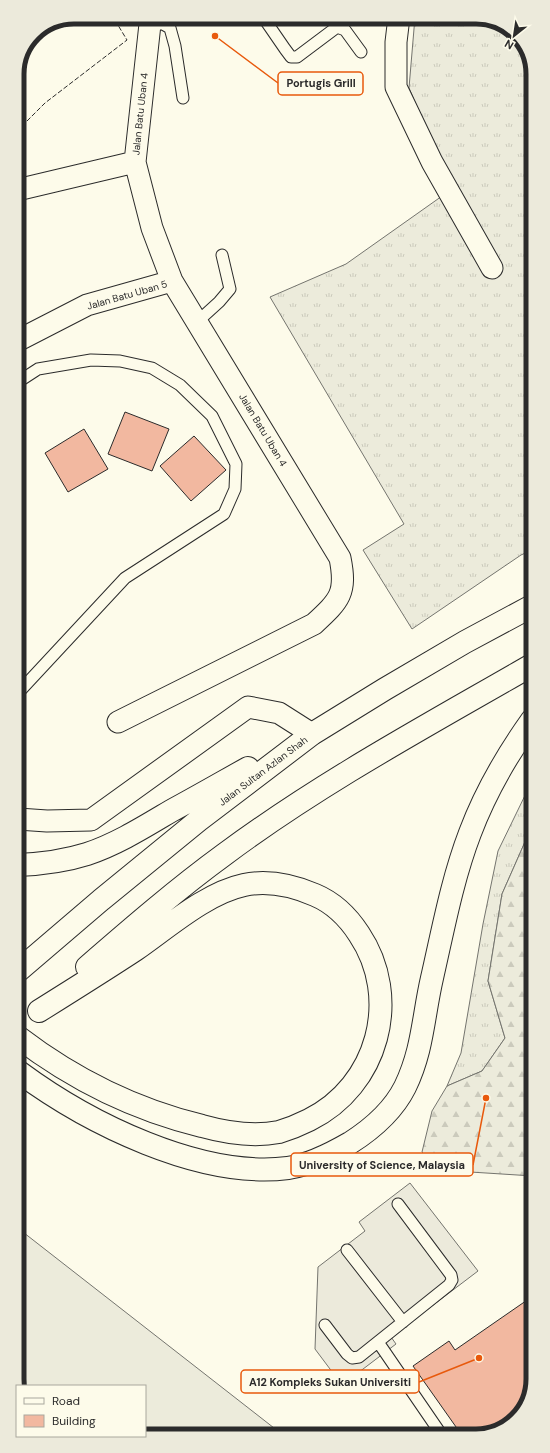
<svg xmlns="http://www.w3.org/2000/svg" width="550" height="1453" viewBox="0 0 550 1453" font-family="'DM Sans',sans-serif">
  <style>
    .grass { fill: url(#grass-tufts); stroke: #74746e }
    .forest { fill: url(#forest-firs); stroke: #74746e }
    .pitch { fill: #ecebdb; stroke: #74746e }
    .parking { fill: #eceadb; stroke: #74746e }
    .building { fill: #f2b8a0; stroke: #2b2b2b }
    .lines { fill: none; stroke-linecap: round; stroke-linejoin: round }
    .service-casing { stroke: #2b2b2b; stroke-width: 13 }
    .minor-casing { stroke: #2b2b2b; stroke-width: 23 }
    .trunk-casing { stroke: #2b2b2b; stroke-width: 24 }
    .service { stroke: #fdfbea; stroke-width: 11 }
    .minor { stroke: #fdfbea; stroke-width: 21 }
    .trunk { stroke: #fdfbea; stroke-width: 22 }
    .fence { stroke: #2b2b2b; stroke-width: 1; stroke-dasharray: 5 2; stroke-linecap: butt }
    .labels { text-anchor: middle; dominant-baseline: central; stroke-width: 3; stroke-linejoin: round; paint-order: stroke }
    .street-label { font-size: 10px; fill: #2b2b2b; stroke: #fdfbea }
    .rim { fill: none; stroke: #2b2b2b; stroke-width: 5 }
    .leader { fill: none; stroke: #e8590c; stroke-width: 1.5 }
    .callout-dot { fill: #e8590c; stroke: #fdfbea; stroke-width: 1.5 }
    .callout { fill: #fdfbea; stroke: #e8590c; stroke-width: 1.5 }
    .callout-label { font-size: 11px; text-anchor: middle; font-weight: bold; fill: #2b2b2b }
  </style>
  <defs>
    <pattern id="grass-tufts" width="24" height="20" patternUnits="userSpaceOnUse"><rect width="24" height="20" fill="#ecebdb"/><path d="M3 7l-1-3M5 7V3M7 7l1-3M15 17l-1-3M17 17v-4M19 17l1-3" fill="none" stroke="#cbcabc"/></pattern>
    <pattern id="forest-firs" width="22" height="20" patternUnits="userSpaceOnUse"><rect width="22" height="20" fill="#ecebdb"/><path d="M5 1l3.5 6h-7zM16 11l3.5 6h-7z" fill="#cbcabc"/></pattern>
  </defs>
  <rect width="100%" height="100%" fill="#fdfbea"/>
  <path class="grass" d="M 415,17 L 480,17 L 513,31 L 531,59 L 532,550 L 521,555 L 412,629 L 363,550 L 404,524 L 270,297 L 346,264 L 452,189 L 409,88 Z
    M 532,781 L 532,826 L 502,894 L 488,981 L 505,1038 L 482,1071 L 447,1086 L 461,1053 L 483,924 L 498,851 Z"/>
  <path class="forest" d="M 532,826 L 533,1176 L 439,1170 L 422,1152 L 432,1111 L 447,1086 L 482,1071 L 505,1038 L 488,981 L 502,894 Z"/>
  <path class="pitch" d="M 19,1229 L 283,1435 L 145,1436 L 145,1386 L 19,1386 Z"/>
  <path class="parking" d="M 410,1183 L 478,1271 L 391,1337 L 396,1344 L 342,1385 L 315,1349 L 318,1267 L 365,1231 L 359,1222 Z"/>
  <path class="building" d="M 125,412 L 169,429 L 152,471 L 108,454 Z
    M 84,429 L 108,469 L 68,492 L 45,453 Z
    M 194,436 L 226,470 L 191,501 L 160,466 Z
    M 533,1296 L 533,1379 L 521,1413 L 491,1434 L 461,1434 L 413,1366 L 449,1341 L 455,1350 Z"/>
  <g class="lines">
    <defs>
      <path id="service" d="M 263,17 L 285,49 L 291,57 L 297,57 L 337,27 L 345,30 L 361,52
        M 150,24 L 163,24 L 170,28 L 175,46 L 183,98
        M 197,322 L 219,302 L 230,289 L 222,255
        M 18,382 L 38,369 L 91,360 L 120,361 L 152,368 L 180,385 L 212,416 L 236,464 L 235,489 L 224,514 L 125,578 L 18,693
        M 347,1250 L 403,1322
        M 325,1325 L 347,1354 L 352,1358 L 359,1357 L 449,1285 L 452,1280 L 451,1275 L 398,1204
        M 378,1342 L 441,1434"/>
      <path id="minor" d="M 399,17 L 396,42 L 396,87 L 432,162 L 492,268
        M 17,190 L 135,162
        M 17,341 L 87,305 L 172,281
        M 118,722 L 314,624 C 340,600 347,593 340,558 L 172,281 L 152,228 L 135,162 L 150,24 L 148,17
        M 18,819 L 47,821 L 91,820 L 248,707 L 279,713 L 312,734"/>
      <path id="trunk" d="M 18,865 C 41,864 65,861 87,854 C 117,844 144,827 171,811 C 197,797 223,782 248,768
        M 87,967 C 132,928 177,889 225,854 C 322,782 428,725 532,665
        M 18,971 L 101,900 L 199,820 L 312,734 L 385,689 L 465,642 L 532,606
        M 18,1037 C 73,1079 136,1110 202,1126 C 227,1133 253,1137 279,1132 C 289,1129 299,1125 309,1120 C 378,1086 402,998 359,934 C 348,917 334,903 315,895 C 294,886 268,880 244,885 C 206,893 167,928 135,950 C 103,971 71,991 39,1011
        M 19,1072 C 88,1123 200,1179 288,1168 C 310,1165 331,1154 350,1143 C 372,1129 393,1111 405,1087 C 423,1050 423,1017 432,978 C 443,930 452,880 470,833 C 485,793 507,755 532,720"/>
    </defs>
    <use href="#service" class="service-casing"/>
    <use href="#minor" class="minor-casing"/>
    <use href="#trunk" class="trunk-casing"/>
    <use href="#service" class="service"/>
    <use href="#minor" class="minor"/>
    <use href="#trunk" class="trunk"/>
    <path class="fence" d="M 17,131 L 45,103 L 127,40 L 113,17"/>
  </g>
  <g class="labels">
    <g class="street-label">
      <text transform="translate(140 114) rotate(-84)">Jalan Batu Uban 4</text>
      <text transform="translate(127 295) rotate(-16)">Jalan Batu Uban 5</text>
      <text transform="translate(263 430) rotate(59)">Jalan Batu Uban 4</text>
      <text transform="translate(263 771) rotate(-37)">Jalan Sultan Azlan Shah</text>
    </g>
  </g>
  <path d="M0 0H550V1453H0ZM74 24H476A50 50 0 0 1 526 74V1379A50 50 0 0 1 476 1429H74A50 50 0 0 1 24 1379V74A50 50 0 0 1 74 24Z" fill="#eceadb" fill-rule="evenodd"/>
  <path class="rim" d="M74 24H476A50 50 0 0 1 526 74V1379A50 50 0 0 1 476 1429H74A50 50 0 0 1 24 1379V74A50 50 0 0 1 74 24Z"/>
  <path class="leader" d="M215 36L278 83M486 1098L473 1165M479 1358L419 1382"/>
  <g class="callout-dot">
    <circle cx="215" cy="36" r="4"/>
    <circle cx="486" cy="1098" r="4"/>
    <circle cx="479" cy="1358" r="4"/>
  </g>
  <g class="callout">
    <rect x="278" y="72" width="85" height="23" rx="4"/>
    <rect x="291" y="1153" width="182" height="23" rx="4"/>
    <rect x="241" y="1370" width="178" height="23" rx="4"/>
  </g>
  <g class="callout-label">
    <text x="321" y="87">Portugis Grill</text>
    <text x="382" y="1169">University of Science, Malaysia</text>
    <text x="330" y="1386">A12 Kompleks Sukan Universiti</text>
  </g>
  <rect x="16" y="1385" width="130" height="52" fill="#fdfbea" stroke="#a9a89e"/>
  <rect x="24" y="1398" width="20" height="6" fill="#fdfbea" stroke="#a9a89e"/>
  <text x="52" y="1405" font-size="12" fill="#2b2b2b">Road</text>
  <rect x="24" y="1415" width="20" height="12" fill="#f2b8a0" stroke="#a9a89e"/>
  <text x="52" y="1425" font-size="12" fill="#2b2b2b">Building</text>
  <g transform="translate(514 36) rotate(210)" stroke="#fdfbea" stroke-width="3" paint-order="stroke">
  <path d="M0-3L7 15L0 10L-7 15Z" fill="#2b2b2b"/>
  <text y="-6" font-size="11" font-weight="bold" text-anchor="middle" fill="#2b2b2b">N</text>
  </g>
</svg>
